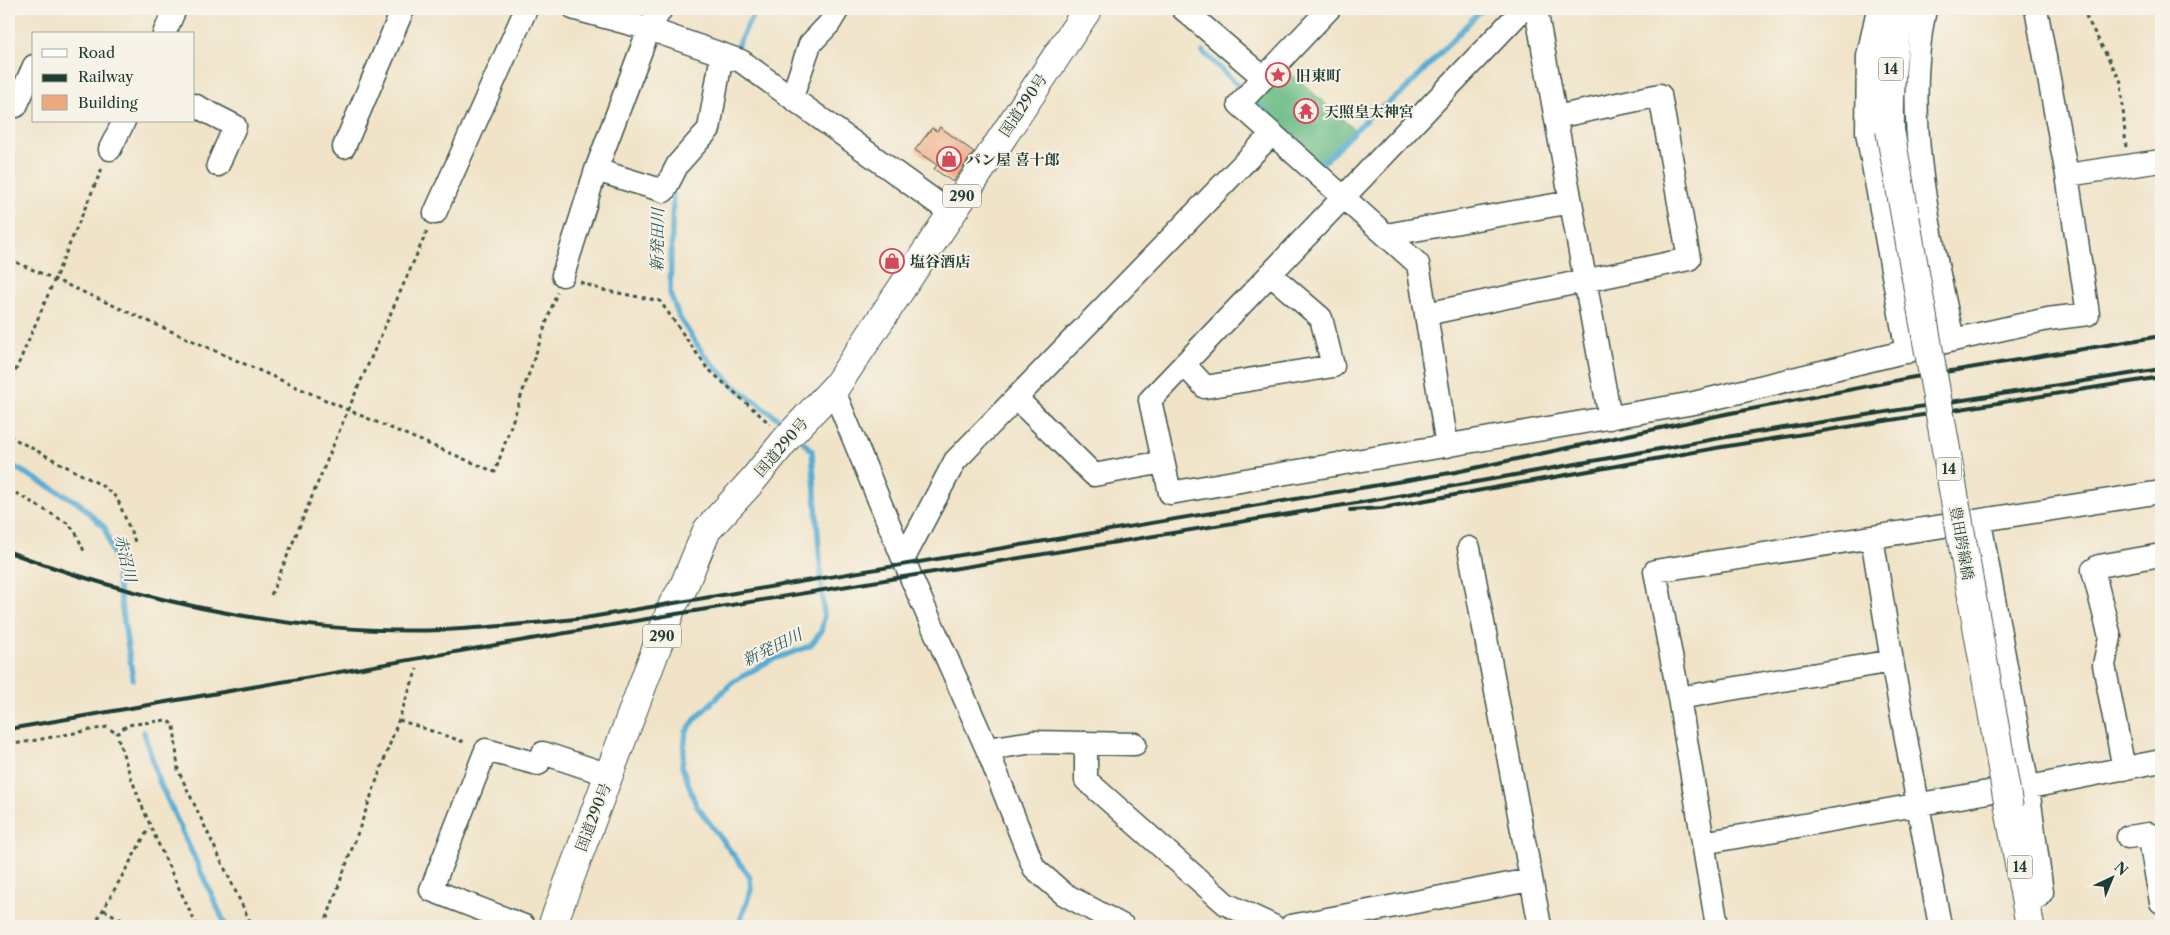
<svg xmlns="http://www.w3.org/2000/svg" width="2170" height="935" viewBox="0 0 2170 935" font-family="'Libre Caslon Text','Noto Serif JP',serif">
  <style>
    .forest { fill: #6cbc86; stroke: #467c5d }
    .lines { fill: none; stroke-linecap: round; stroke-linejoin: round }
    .stream { stroke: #58add4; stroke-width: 5.5 }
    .building { fill: #eca97f }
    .minor-casing { stroke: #3e564a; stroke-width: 25 }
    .major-casing { stroke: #3e564a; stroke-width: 30 }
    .highway-casing { stroke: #3e564a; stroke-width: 30 }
    .path { stroke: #3e564a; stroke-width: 3; stroke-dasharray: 4 4; stroke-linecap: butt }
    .minor { stroke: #fff; stroke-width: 22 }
    .major { stroke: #fff; stroke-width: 28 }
    .highway { stroke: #fff; stroke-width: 28 }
    .rail { stroke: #1f3d34; stroke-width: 4 }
    .major-bridge-casing { stroke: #3e564a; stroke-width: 30; stroke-linecap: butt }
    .major-bridge { stroke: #fff; stroke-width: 28 }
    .labels { text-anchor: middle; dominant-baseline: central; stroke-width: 4; stroke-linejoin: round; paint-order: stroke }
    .shield { fill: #f7f3e8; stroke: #60746a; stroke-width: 1 }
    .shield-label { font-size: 14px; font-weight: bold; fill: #1f3d34 }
    .poi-label { font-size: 15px; font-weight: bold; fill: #1f3d34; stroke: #f7f3e8; text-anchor: start }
    .street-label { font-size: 15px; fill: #1f3d34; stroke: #f7f3e8 }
    .water-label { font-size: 16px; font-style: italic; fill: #2d595c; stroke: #f7f3e8 }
  </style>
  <rect width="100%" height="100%" fill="#f7f3e8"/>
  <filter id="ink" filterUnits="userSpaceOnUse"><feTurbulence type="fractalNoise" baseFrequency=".02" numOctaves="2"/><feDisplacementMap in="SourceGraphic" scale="10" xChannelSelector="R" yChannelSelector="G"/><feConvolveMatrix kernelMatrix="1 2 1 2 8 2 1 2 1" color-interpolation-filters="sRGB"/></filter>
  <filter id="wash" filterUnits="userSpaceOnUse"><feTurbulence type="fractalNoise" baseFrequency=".0096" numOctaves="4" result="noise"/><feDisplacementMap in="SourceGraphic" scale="20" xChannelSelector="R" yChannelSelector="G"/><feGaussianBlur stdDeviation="1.12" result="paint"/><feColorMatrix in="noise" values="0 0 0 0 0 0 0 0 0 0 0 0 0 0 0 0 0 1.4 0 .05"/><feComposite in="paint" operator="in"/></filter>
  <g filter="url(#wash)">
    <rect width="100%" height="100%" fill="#f0e3c7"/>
    <path class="forest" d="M 1283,66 L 1356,131 L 1320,169 L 1249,103 Z"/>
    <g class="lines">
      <path class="stream" d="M 1203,52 L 1245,92
        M 733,54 L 756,9
        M 1252,99 L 1287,132
        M 1317,161 L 1321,164 L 1373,113 L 1402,93 L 1482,9
        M 673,194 L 670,293 L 679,317 L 704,355 L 734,386 L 780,420
        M 9,464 L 79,503 L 105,528 L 114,558 L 133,679
        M 144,732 L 158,779 L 226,926
        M 738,926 L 751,890 L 750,877 L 696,805 L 682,766 L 686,732 L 697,717 L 733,682 L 769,661 L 810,646 L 821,632 L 824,617 L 812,451 L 804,443"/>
    </g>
    <g id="blocks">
      <path class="building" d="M 940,127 L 974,152 L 953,182 L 934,169 L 937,165 L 915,150 L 932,128 L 937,131 Z"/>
    </g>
  </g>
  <g filter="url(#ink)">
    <use href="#blocks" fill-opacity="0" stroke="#3e564a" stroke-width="1"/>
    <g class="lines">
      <defs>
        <path id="minor" d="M 575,9 L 649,29 L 741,61 L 951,213
          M 1183,9 L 1264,78
          M 1329,9 L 1239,104 L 1418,264 L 1447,446
          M 1523,9 L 1150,400 L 1170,493 L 1694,403 L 1953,340 L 2048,319 L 2088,314 L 2067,175 L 2036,9
          M 1536,9 L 1610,418
          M 1878,9 L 1868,56 L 1867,132 L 1907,352
          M 1925,9 C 1902,119 1930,232 1953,340
          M 164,34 L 175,9
          M 792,97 L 810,44 L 829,24 L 838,9
          M 194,105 L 235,126 L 218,165
          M 16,106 L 34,66
          M 344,147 L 403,9
          M 110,149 L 124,121
          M 596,170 L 664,191 L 678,164 L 709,129 L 722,54
          M 2067,175 L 2161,161
          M 435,213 L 526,9
          M 1386,235 L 1571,202
          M 563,275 L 596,170 L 649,29 L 661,9
          M 1426,314 L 1689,259 L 1660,95 L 1556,117
          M 1184,364 L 1205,387 L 1333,366 L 1321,318 L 1270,274
          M 837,385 L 836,396 L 910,575 L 987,749 L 1034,868 L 1064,894 L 1123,926
          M 1016,398 L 1094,475 L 1163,462
          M 1980,522 L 2028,788 L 2042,892 L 2038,897 L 2026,903
          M 1872,537 L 1892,661 L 1940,926
          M 1469,548 L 1540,926
          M 904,558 L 955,461 L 1272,134
          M 1679,698 L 1892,661
          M 1086,743 L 1086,780 L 1226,904 L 1273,926
          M 987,749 L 1033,742 L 1135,744
          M 543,753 L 609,775
          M 2124,769 L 2104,665 L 2110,637 L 2093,570 L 2099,566 L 2161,555
          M 2020,789 L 2161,761
          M 2128,837 L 2149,834 L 2161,902
          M 1703,843 L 1988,792
          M 524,926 L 431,890 L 486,750 L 538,764
          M 1291,926 L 1530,880
          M 1717,926 L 1679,698 L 1655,571 L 2161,492"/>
        <path id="major" d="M 1890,130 C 1889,89 1891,49 1901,9
          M 2009,808 L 2030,926"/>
        <path id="highway" d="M 552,926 L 673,604 L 683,588 L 707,530 L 752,481 L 787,438 L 837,385 L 1088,9"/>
      </defs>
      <use href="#minor" class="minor-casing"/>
      <use href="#major" class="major-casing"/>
      <use href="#highway" class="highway-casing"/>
      <path class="path" d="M 2082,9 L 2121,82 L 2126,148
        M 9,259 L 348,410 L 495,472 L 557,292
        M 580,282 L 602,290 L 660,301 L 707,368 L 770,424
        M 9,386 L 103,166
        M 9,436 L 101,485 L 117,498 L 136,544
        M 9,489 L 67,523 L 75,531 L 84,551
        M 271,595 L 348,410 L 428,229
        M 399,720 L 467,743
        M 9,745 L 107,727 L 117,734
        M 104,910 L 133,926
        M 94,926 L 149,828
        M 197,926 C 167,863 136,801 117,734 L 127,725 L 166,720 L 174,725 L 178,770 L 252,926
        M 324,926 L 417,669"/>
      <use href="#minor" class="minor"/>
      <use href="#major" class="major"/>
      <use href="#highway" class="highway"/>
      <path class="rail" d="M 1350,510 L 1382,508 L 1722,447 L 2161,377
        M 9,552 C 147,603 293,635 442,630 C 489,628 537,623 585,618 L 1456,472 L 1721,415 L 1909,378 L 2161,336
        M 9,729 L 670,615 L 1381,499 L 1726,437 L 2161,369"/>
      <defs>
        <path id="major-bridge" d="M 1890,130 L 2009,808"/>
      </defs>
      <use href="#major-bridge" class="major-bridge-casing"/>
      <use href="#major-bridge" class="major-bridge"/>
    </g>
  </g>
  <defs>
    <symbol id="sight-ring" viewBox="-11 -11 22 22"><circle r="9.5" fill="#f7f3e8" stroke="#d1495b" stroke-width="1.5"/><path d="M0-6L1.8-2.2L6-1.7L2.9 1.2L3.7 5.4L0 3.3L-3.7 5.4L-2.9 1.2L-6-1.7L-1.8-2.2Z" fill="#d1495b"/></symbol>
    <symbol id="temple-ring" viewBox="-11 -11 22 22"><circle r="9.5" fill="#f7f3e8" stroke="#d1495b" stroke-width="1.5"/><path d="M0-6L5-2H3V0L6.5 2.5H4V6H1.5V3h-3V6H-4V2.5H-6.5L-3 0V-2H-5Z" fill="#d1495b"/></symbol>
    <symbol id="shop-ring" viewBox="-11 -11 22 22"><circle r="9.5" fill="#f7f3e8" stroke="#d1495b" stroke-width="1.5"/><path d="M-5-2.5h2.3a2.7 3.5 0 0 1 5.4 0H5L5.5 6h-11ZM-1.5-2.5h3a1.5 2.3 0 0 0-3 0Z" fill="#d1495b"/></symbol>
  </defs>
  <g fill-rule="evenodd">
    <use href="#sight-ring" x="1264" y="61" width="28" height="28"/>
    <use href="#temple-ring" x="1292" y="97" width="28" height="28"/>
    <use href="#shop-ring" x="935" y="145" width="28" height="28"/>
    <use href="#shop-ring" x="878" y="247" width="28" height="28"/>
  </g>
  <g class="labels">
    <g class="shield">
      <rect x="1878.5" y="57.5" width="25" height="23" rx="4"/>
      <rect x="943" y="184.5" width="38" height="23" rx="4"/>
      <rect x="1936.5" y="457.5" width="25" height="23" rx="4"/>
      <rect x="643" y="624.5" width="38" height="23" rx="4"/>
      <rect x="2007.5" y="855.5" width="25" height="23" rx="4"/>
    </g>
    <g class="shield-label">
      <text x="1891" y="69">14</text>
      <text x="962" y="196">290</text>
      <text x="1949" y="469">14</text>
      <text x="662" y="636">290</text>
      <text x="2020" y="867">14</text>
    </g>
    <g class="poi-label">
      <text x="1296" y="75">旧東町</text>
      <text x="1324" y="111">天照皇太神宮</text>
      <text x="966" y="159">パン屋 喜十郎</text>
      <text x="910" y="261">塩谷酒店</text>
    </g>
    <g class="street-label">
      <text transform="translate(1023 105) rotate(-56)">国道290号</text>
      <text transform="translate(781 447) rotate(-49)">国道290号</text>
      <text transform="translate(1962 543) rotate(80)">豊田跨線橋</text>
      <text transform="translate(593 817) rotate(-69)">国道290号</text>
    </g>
    <g class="water-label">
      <text transform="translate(657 240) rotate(-89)">新発田川</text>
      <text transform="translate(126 558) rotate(77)">赤沼川</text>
      <text transform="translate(772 647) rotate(-26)">新発田川</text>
    </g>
  </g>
  <rect width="2170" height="935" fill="none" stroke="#f7f3e8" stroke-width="30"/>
  <rect x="32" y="32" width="162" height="90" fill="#f7f3e8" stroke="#a1aaa0"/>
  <rect x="42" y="49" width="25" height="8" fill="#ffffff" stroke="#a1aaa0"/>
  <text x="78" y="58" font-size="15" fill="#1f3d34">Road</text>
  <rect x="42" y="74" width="25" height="8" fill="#1f3d34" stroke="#a1aaa0"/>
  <text x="78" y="82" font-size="15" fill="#1f3d34">Railway</text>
  <rect x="42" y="95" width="25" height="15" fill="#eca97f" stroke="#a1aaa0"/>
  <text x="78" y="108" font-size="15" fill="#1f3d34">Building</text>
  <g transform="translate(2112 878) rotate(44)" stroke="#f7f3e8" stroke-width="4" paint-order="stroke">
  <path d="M0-4L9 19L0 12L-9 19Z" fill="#1f3d34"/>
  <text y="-8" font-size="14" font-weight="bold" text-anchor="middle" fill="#1f3d34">N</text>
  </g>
</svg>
